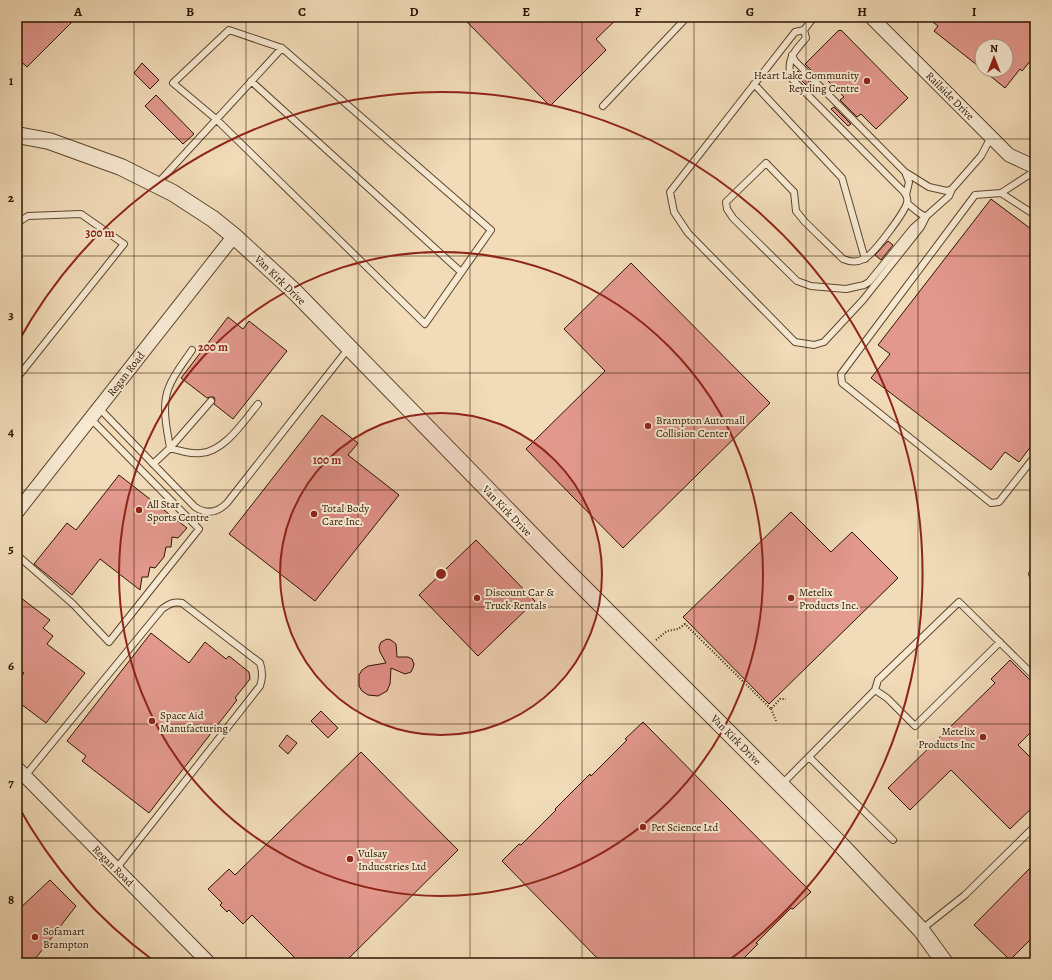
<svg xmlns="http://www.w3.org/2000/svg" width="1052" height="980" viewBox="0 0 1052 980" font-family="Alegreya,serif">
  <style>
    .building { fill: #e2988d; stroke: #2c1600 }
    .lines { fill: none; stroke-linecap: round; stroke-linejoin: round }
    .service-casing { stroke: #5d472e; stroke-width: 8 }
    .minor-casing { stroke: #5d472e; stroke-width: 15 }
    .tertiary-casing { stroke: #5d472e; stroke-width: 18 }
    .path { stroke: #2c1600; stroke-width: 2; stroke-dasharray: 1 2; stroke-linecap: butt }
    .service { stroke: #f6e8d1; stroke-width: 6 }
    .minor { stroke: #f6e8d1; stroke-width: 13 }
    .tertiary { stroke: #f6e8d1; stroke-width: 16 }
    .grid { fill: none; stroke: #2c1600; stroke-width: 1; stroke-opacity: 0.55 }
    .ring { fill: none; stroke: #8f2418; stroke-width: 2 }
    .poi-dot { fill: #8f2418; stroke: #f6e8d1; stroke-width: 1.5 }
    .labels { text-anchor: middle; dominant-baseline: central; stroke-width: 4; stroke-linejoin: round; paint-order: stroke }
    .poi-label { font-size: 11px; fill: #2c1600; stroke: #f6e8d1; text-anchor: start }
    .street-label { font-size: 11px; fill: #2c1600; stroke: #f6e8d1 }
    .centre { fill: #8f2418; stroke: #f6e8d1; stroke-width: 2 }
    .ring-label { font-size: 12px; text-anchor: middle; font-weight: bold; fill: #8f2418; stroke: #f6e8d1; stroke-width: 4; stroke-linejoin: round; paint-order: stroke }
    .neatline { fill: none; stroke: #2c1600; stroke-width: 1.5 }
    .grid-label { font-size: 13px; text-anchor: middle; font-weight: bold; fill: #2c1600 }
  </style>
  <rect width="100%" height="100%" fill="#f1dbb8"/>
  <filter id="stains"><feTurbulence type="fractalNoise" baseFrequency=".005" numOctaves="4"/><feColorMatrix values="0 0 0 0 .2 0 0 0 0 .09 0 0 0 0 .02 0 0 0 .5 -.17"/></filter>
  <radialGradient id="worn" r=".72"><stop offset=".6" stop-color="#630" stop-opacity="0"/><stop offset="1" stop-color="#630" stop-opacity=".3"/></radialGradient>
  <path class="building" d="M 17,17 L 77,17 L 27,67 L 17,58 Z
    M 462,17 L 619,17 L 596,39 L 606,50 L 550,106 Z
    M 926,17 L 1035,17 L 1035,55 L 1022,71 L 1020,69 L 1005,88 L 983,70 L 1006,70 L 1006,46 L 982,46 L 982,69 L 934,31 L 938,26 Z
    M 839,30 L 840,31 L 841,30 L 908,98 L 876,129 L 861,114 L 857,117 L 840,100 L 844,97 L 825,78 L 822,81 L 805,64 Z
    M 142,63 L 159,80 L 150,89 L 134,73 Z
    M 798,71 L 815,88 L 812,91 L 795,74 Z
    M 156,95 L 194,134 L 183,144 L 145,106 Z
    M 834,107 L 851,124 L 848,126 L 831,109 Z
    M 991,199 L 1035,232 L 1035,441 L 1019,462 L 1005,452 L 991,470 L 871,378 L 890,354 L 878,345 Z
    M 888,241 L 893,245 L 881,260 L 875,255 Z
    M 631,263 L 770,403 L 623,548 L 526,449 L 605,371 L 564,329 Z
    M 228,317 L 243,329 L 249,321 L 287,351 L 233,419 L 214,404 L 215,400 L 214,397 L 210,397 L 207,398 L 181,378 Z
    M 322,415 L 358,443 L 348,455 L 399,495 L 315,601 L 229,534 Z
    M 119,475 L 187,528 L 178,538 L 172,537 L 171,547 L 166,547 L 164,557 L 155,568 L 150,567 L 148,577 L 142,577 L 140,590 L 100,559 L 72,595 L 34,564 L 67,523 L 76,530 Z
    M 791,512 L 831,552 L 852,532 L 898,578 L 769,704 L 683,617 Z
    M 476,540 L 535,601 L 478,656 L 419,595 Z
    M 21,598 L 50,620 L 43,628 L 53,636 L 47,644 L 85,673 L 46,723 L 17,701 L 17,682 L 24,673 L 17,668 L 17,604 Z
    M 151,633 L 189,663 L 205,642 L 226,659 L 229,656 L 249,672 L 250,679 L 235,698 L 237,700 L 149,813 L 82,761 L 86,756 L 67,741 Z
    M 387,639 L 391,640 L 396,644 L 397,657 L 408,657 L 412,659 L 414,664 L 413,668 L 411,672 L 405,674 L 391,668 L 390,684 L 387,691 L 378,696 L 368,695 L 362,691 L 359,686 L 359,675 L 362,670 L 368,666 L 386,663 L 380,652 L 379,647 L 381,642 Z
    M 1010,660 L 1035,685 L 1035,728 L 1018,745 L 1035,762 L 1035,805 L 1010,829 L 951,770 L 910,810 L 888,788 L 995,683 L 991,679 Z
    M 321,711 L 338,728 L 328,738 L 311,721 Z
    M 643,722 L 811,892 L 793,909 L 791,908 L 756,943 L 758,944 L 739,963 L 602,963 L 502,861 L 519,844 L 521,845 L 556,810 L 555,809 L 590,774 L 591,776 L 627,740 L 625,739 Z
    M 287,735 L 297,743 L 288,754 L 279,746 Z
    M 361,752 L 458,850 L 344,963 L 300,963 L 252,915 L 243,924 L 229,910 L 227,912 L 220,905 L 222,903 L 208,889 L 229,869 L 235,875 Z
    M 1035,863 L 1035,935 L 1010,960 L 974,925 Z
    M 50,880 L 76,906 L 32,963 L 17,963 L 17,911 Z"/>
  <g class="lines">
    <defs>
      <path id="service" d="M 814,17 L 804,30 L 795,32 L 670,192 L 674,212 L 688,233 L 795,342 L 814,345 L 824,342 L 863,300 L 921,227 L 926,217 L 919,213 L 907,203
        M 229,30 L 282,48 L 491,230 L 425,324 L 216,119 L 173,83 Z
        M 804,30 L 806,38 C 794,52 786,59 791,78 L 897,185 C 902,190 909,195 907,203 C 904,213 874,254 864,259 C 858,262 850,262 843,259 L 805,222 L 796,211 L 794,192 L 766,163 L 726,202 L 727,209 L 733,218 L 797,281 L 811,286 L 846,289 L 864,285 L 869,282 L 913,228 L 949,196 L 952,189 L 981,156 L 991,137
        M 792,55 L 795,61 L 905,172 L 929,187 L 947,191 L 952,189
        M 251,81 L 461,272
        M 754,84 L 842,178 L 865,259
        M 603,106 L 687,17
        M 1035,171 L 1001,193 L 975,195 L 841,374 L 842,383 L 991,503 L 999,502 L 1035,456
        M 905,172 L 909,182 L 906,195
        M 157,184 L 282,48
        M 1001,193 L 1035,215
        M 17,223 L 28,216 L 81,214 L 124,244 L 17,378
        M 192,350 C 184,362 174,374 169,387 C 161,406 167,429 170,448 C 180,451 190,454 201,453 C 224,452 244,421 258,404
        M 99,408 L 195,507 C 207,515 218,512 227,503 L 348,349
        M 153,464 L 170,448 L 211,401
        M 17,555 L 73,604 L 109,642 L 199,529 L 91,419
        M 1035,569 L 1032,574 L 1035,577
        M 875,690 L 887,698 L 915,726 L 1000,642
        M 809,757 L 893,840
        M 25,776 L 162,609 C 169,604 174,601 182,603 L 260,663 C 263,672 263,678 260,686 L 116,869
        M 782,784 L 875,690 L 878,680 L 959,602 L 1035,677
        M 922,929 L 965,895 L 1035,826"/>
      <path id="minor" d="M 871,17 L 1009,155 L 1035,167
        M 17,512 L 234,236
        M 17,768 L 209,963"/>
      <path id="tertiary" d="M 17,135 L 49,141 L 121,167 L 173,193 L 213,219 L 234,236 L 295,292 L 565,569 L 841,845 L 906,914 L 921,930 L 945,963"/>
    </defs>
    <use href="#service" class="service-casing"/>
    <use href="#minor" class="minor-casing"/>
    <use href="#tertiary" class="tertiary-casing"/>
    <path class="path" d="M 656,640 L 667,631 L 678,629 L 685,624 L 771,709 L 780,699 L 786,699
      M 771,709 L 777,723"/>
    <use href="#service" class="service"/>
    <use href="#minor" class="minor"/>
    <use href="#tertiary" class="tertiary"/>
  </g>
  <path class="grid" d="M 134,17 L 134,963M 246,17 L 246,963M 358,17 L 358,963M 470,17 L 470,963M 582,17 L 582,963M 694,17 L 694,963M 806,17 L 806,963M 918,17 L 918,963M 17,139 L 1035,139M 17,256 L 1035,256M 17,373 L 1035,373M 17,490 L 1035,490M 17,607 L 1035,607M 17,724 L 1035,724M 17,841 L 1035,841"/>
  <circle cx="441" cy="574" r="161" fill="#8f2418" fill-opacity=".12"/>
  <g class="ring">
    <circle cx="441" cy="574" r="161"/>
    <circle cx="441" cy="574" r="322"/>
    <path d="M154 961A482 482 0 0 1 17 804M17 344A482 482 0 1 1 728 961"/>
  </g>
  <g class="poi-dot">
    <circle cx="867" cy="81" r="4"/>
    <circle cx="648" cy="426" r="4"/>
    <circle cx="139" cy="510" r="4"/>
    <circle cx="314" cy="514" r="4"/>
    <circle cx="477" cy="598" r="4"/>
    <circle cx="791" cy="598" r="4"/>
    <circle cx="152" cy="721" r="4"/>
    <circle cx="983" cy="737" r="4"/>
    <circle cx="643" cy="827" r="4"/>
    <circle cx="350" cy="859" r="4"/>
    <circle cx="35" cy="937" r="4"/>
  </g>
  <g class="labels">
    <g class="poi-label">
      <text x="859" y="75" text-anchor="end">Heart Lake Community<tspan x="859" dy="13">Reycling Centre</tspan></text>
      <text x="656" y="420">Brampton Automall<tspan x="656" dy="13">Collision Center</tspan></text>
      <text x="147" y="504">All Star<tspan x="147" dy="13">Sports Centre</tspan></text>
      <text x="322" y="508">Total Body<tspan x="322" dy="13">Care Inc.</tspan></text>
      <text x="485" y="592">Discount Car &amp;<tspan x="485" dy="13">Truck Rentals</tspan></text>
      <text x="799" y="592">Metelix<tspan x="799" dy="13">Products Inc.</tspan></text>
      <text x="160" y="715">Space Aid<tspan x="160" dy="13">Manufacturing</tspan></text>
      <text x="975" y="731" text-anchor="end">Metelix<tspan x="975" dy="13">Products Inc</tspan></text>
      <text x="651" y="827">Pet Science Ltd</text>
      <text x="358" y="853">Vulsay<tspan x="358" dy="13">Inducstries Ltd</tspan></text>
      <text x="43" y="931">Sofamart<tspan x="43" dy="13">Brampton</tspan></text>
    </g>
    <g class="street-label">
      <text transform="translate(950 96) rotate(45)">Railside Drive</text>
      <text transform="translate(280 280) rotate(44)">Van Kirk Drive</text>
      <text transform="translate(126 374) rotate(-52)">Regan Road</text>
      <text transform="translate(507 511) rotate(46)">Van Kirk Drive</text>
      <text transform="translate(736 740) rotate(45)">Van Kirk Drive</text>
      <text transform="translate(113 866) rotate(45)">Regan Road</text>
    </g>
  </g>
  <circle cx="441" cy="574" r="6" class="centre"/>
  <g class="ring-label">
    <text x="100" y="237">300 m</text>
    <text x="213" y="351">200 m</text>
    <text x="327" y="464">100 m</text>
  </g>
  <rect width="1052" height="980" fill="none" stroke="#f1dbb8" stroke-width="44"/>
  <g transform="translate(994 58)"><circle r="19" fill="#f6e8d1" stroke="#a5947d"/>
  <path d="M0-3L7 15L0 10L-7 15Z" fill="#8f2418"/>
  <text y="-6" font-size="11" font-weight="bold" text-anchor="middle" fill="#2c1600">N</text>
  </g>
  <rect x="22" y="22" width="1008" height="936" class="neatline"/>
  <g class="grid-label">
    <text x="78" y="16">A</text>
    <text x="190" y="16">B</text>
    <text x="302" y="16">C</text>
    <text x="414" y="16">D</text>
    <text x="526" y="16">E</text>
    <text x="638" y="16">F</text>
    <text x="750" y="16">G</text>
    <text x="862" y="16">H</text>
    <text x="974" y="16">I</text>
    <text x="11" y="85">1</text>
    <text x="11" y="202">2</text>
    <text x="11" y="319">3</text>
    <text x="11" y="436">4</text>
    <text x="11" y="553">5</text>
    <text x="11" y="670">6</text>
    <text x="11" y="787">7</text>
    <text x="11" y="904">8</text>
  </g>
  <rect width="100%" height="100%" filter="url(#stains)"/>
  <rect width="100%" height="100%" fill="url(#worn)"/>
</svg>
